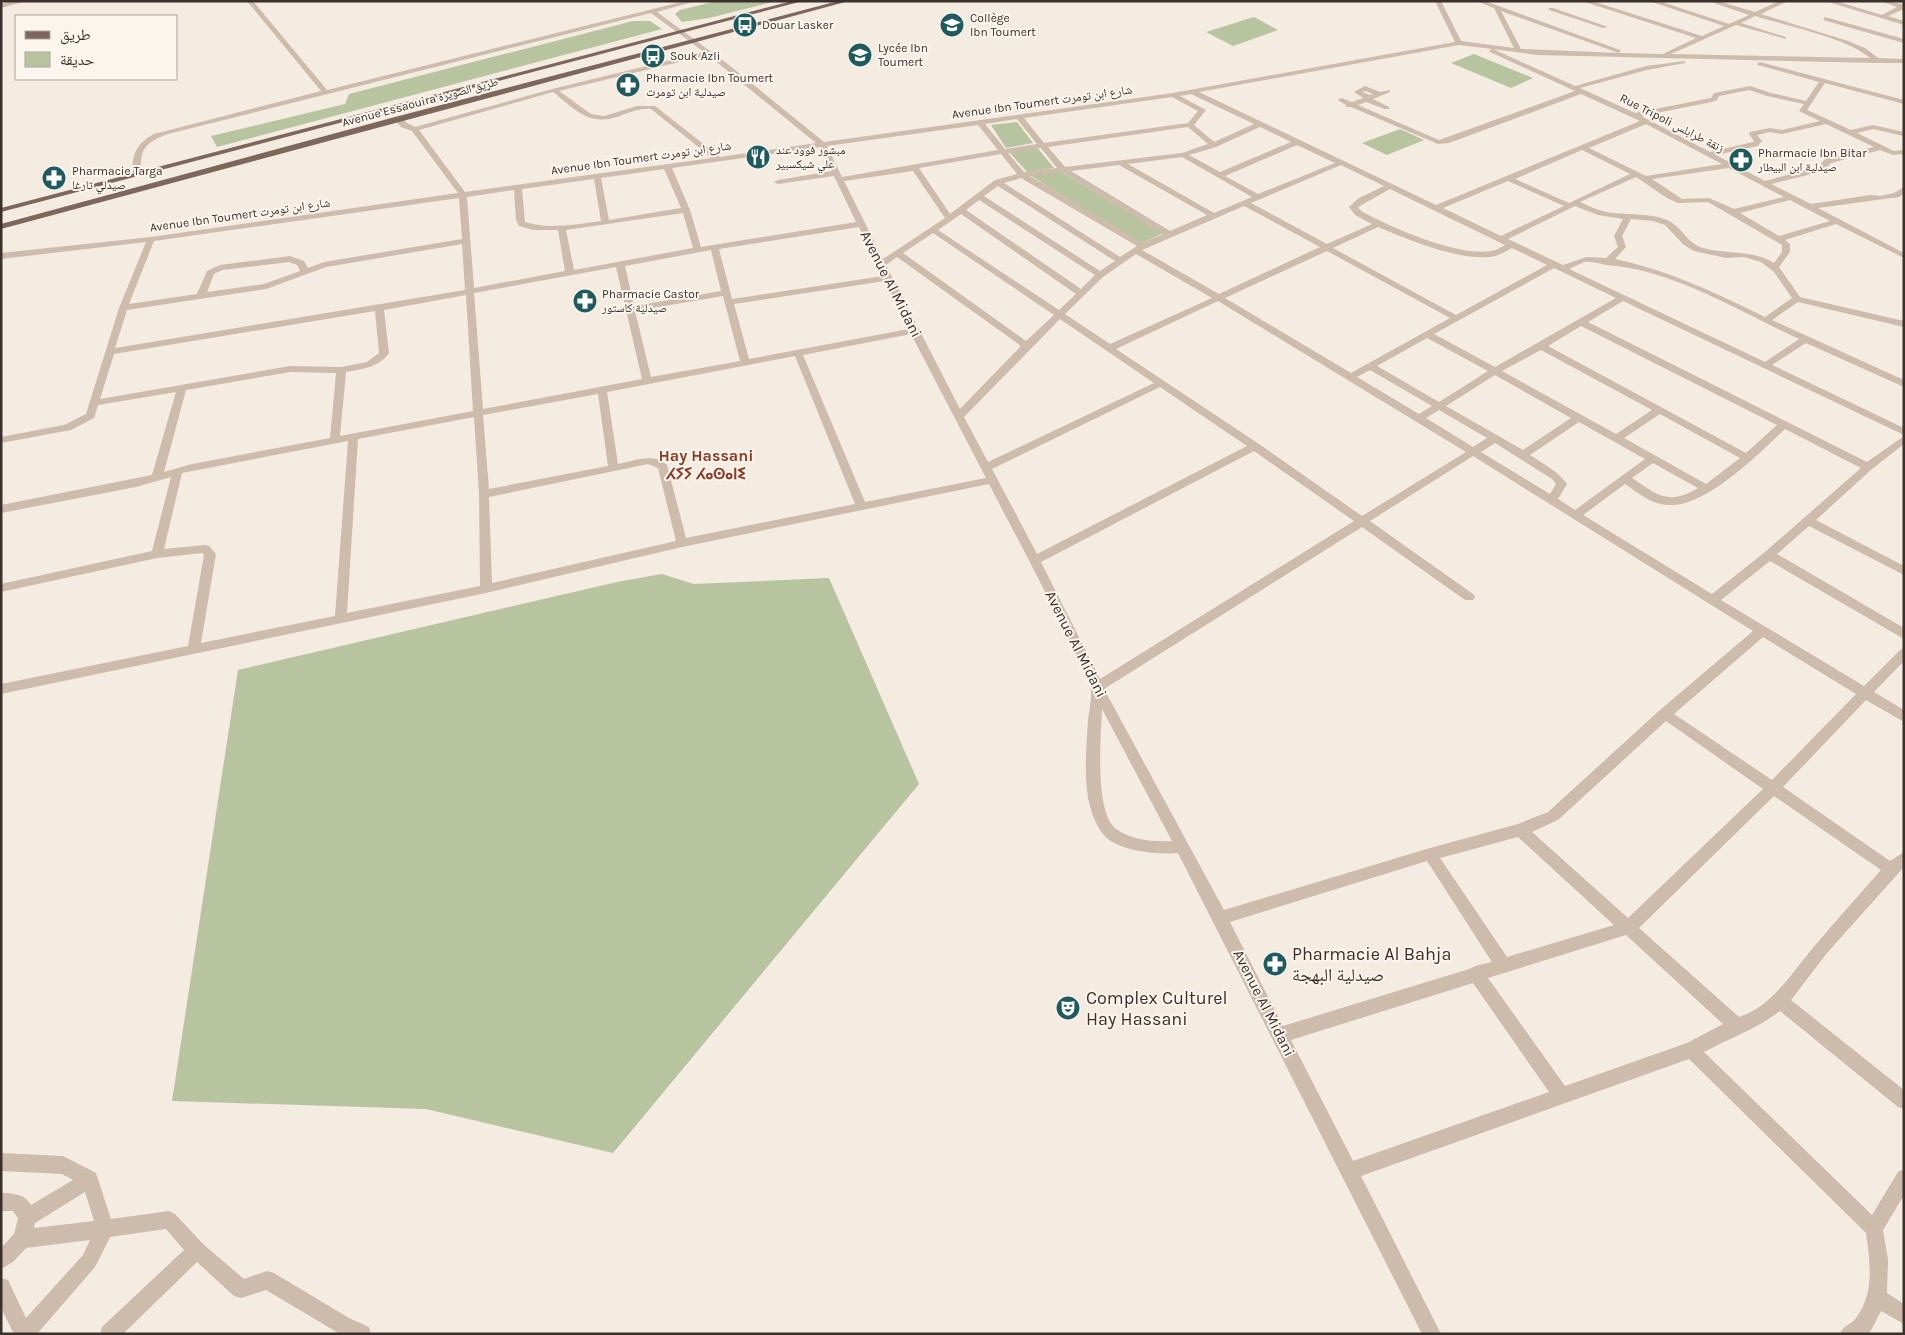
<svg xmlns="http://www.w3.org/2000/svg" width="1905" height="1335" viewBox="0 0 1905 1335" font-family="Karla,'Noto Naskh Arabic','Noto Sans Tifinagh',sans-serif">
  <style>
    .green { fill: #b8c4a0 }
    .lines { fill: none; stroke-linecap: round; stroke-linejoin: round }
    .minor { fill: #cdbbac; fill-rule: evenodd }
    .primary { fill: #7d675c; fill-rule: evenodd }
    .labels { text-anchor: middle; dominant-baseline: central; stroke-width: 4; stroke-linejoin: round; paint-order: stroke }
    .far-poi-label { font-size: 12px; fill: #3b302b; stroke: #fbf5ee; text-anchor: start }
    .far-street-label { font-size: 12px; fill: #3b302b; stroke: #fbf5ee }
    .street-label { font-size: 15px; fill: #3b302b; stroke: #fbf5ee }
    .neighbourhood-label { font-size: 16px; font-weight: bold; fill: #8c3b22; stroke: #fbf5ee }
    .near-poi-label { font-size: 18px; fill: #3b302b; stroke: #fbf5ee; text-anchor: start }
  </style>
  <rect width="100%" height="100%" fill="#f4ebe1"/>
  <path class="green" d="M 717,1 L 777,1 L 709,18 L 682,22 L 675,14 L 680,10 Z
    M 1254,17 L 1278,30 L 1233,46 L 1206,32 Z
    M 633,21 L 650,21 L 662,29 L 217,147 L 211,136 L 345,104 L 349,94 Z
    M 1474,54 L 1533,78 L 1511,88 L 1451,63 Z
    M 1017,122 L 1033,143 L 1006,148 L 991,125 Z
    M 1400,129 L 1424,140 L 1387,155 L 1362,143 Z
    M 1036,146 L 1054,168 L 1027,172 L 1009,152 Z
    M 1060,171 L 1163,233 L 1139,245 L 1030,175 Z
    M 662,574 L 694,584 L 829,578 L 919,784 L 613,1153 L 426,1109 L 172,1101 L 238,670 L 617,582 Z"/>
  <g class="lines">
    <path class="minor" d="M 14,1 L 26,1 L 1,8 L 1,4 Z
      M 247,1 L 253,1 L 327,90 L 685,1 L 696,1 L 657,12 L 729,65 L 824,142 L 1173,93 L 1455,42 L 1435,1 L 1441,1 L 1461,41 L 1514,48 L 1494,8 L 1476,1 L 1485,1 L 1620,50 L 1621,51 L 1618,53 L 1663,54 L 1696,38 L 1582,1 L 1592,1 L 1702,36 L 1724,26 L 1649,1 L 1659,1 L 1729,24 L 1749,15 L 1708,1 L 1718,1 L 1755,12 L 1779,1 L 1788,1 L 1761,14 L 1848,41 L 1865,48 L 1878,58 L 1904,59 L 1904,63 L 1877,63 L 1537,55 L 1493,49 L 1575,86 L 1646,66 L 1685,61 L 1685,63 L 1647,70 L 1580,88 L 1635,113 L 1711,98 L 1714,93 L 1750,86 L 1771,93 L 1806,101 L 1819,82 L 1758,65 L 1757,64 L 1760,62 L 1904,100 L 1904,104 L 1825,83 L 1807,110 L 1851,130 L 1873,125 L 1904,132 L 1904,136 L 1873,129 L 1857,133 L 1894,151 L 1904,150 L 1904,154 L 1893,155 L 1880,150 L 1831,163 L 1825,170 L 1820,172 L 1771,184 L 1811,204 L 1870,195 L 1880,196 L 1894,193 L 1904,187 L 1904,193 L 1899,197 L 1818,208 L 1904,253 L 1904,258 L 1836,224 L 1785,240 L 1790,244 L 1790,252 L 1779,267 L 1800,297 L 1904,321 L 1904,327 L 1798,302 L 1772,320 L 1904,380 L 1904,387 L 1806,343 L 1772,365 L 1904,428 L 1904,435 L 1623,301 L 1588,322 L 1867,462 L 1904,436 L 1904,444 L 1872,469 L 1816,520 L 1904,566 L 1904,575 L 1809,526 L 1777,554 L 1904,628 L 1904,639 L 1770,561 L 1721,600 L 1864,686 L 1900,650 L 1904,648 L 1904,661 L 1874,692 L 1904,710 L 1904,722 L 1866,700 L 1783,787 L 1890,861 L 1904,852 L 1904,867 L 1827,953 L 1791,1000 L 1904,1090 L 1904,1109 L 1898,1107 L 1780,1011 C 1757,1029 1730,1038 1704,1052 L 1872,1215 L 1898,1172 L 1904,1169 L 1904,1195 L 1883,1230 L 1888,1260 L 1887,1293 L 1904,1304 L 1904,1324 L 1881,1311 L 1869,1334 L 1840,1334 C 1843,1325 1851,1325 1856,1318 C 1875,1293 1870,1263 1866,1233 L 1689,1059 L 1361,1176 L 1441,1334 L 1422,1334 L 1178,853 C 1158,855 1116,851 1103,834 C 1080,803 1086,757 1088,720 C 1089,710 1093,696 1090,686 C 1086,670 1075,653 1068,638 C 1043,586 1016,536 989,484 L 682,547 L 486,593 L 1,694 L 1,684 L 188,646 L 204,555 L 202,553 L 157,558 L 1,592 L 1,584 L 152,551 L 171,477 L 136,487 L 1,513 L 1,505 L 152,475 L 176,392 L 98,405 L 94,418 L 71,430 L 1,443 L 1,437 L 64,425 L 86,414 L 119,308 L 146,242 L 1,259 L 1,253 L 151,237 L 458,193 L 412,131 L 401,127 L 394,119 L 395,117 L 401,117 L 407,123 L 415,127 L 552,89 L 704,52 L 651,13 L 168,134 C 143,143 140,150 141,175 L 134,177 C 129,158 137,142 154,134 L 321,91 ZM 1501,11 L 1616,52 L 1618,53 L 1521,49 ZM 1755,16 C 1787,26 1847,38 1870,58 L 1671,54 L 1736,25 L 1786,39 L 1786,37 L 1741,23 ZM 1459,45 L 1492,49 L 1489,51 L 1490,52 L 1575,91 L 1439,140 L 1358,105 L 1366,102 L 1385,109 L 1389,109 L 1389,107 L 1373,99 L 1390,92 L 1390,90 L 1380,92 L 1365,86 L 1354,92 L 1363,98 L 1352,102 L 1341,98 L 1338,100 L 1346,105 L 1346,107 L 1351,107 L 1438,144 L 1449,143 L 1581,94 L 1640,121 L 1436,205 L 1199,92 ZM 708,55 L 816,143 L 720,157 L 655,106 L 637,106 L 604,116 L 591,114 L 559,91 ZM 1749,90 L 1767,96 L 1804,104 L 1799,111 L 1801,112 L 1820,121 L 1782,130 L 1770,128 L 1750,132 L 1749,134 L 1754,141 L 1753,142 L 1710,152 L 1641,116 L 1712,102 L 1717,100 L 1719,96 ZM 1365,91 L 1373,94 L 1370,95 L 1362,92 ZM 553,92 C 575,109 588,126 617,117 C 629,113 639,108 651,109 L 712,158 L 465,192 L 419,130 ZM 1191,94 L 1254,124 L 1214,142 L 1194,125 L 1206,110 L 1204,109 L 1180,96 ZM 1172,97 L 1198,111 L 1188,123 L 1044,143 L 1024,118 ZM 1017,119 L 1037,144 L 1005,149 L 985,124 ZM 1646,124 L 1722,164 L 1646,176 L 1589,148 ZM 1826,124 L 1874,147 L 1825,159 L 1819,166 L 1814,168 L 1765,181 L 1716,155 L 1758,146 L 1762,141 L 1757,135 L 1770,132 L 1782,134 ZM 978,125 L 998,150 L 842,177 L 827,146 ZM 1188,127 L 1208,144 L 1182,153 L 1065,167 L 1048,147 ZM 1260,127 L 1291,142 L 1220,172 L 1189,155 L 1216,147 ZM 1297,145 L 1335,163 L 1258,194 L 1225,176 ZM 820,147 L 832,171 L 778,180 L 774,182 L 778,184 L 834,176 L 856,222 L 701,247 L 690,210 L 672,168 ZM 1041,148 L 1057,168 L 1024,172 L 1008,153 ZM 1582,150 L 1630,174 L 1569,203 L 1515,179 ZM 1001,154 L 1017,174 L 995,180 L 950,214 L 919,168 ZM 1182,157 L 1252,197 L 1214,213 L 1128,164 ZM 1119,165 L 1207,215 L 1170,231 L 1071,171 ZM 1341,165 L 1384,186 L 1359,198 L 1349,207 L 1355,215 L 1372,224 L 1327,244 L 1251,203 ZM 1729,168 L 1784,197 L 1734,209 L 1709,198 L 1682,199 L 1652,179 ZM 664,169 L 681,208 L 609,220 L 601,178 ZM 913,171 L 945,218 L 883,259 L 844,181 ZM 1062,172 L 1163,234 L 1143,243 L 1030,176 ZM 1636,177 L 1667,198 L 1678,203 L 1708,202 L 1782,245 L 1782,252 L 1774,263 C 1751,249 1728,255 1703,248 C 1686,243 1682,226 1667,220 C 1650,213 1631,215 1613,213 C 1602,212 1591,207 1580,202 ZM 1021,178 L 1137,246 L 1120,257 L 1004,183 ZM 594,179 L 601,221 C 577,224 548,230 525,222 L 522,189 ZM 1508,181 L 1564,206 L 1501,236 L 1443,208 ZM 998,186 L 1115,261 L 1100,271 L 984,196 ZM 1390,189 L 1505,245 C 1501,247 1496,251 1491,251 C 1458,257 1390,227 1361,211 L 1358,207 ZM 514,190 L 516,220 L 519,226 L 533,230 L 558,230 L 565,271 L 474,288 L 467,197 ZM 459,198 L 462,239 L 324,262 L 308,268 L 304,261 L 290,256 L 220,265 L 207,271 L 197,294 L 129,304 L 154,241 ZM 979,200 L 1095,275 L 1081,289 L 966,210 ZM 1790,200 L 1830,221 L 1779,236 L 1740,213 ZM 1244,206 L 1320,247 L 1219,294 L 1142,250 ZM 1575,206 L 1598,215 L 1623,219 L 1614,236 L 1618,247 L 1606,258 L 1587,257 L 1563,265 L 1508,239 ZM 683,213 L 693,248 L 574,270 L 566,230 ZM 961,214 L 1076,294 L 1059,310 L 938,230 ZM 1631,219 L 1653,221 L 1665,225 L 1684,245 L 1694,251 L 1726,258 L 1744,257 L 1761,262 L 1774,272 L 1792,298 L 1765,317 C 1716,293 1668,270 1615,259 L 1626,247 L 1622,236 ZM 859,227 L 883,276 L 732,299 L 719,249 ZM 1378,227 C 1409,240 1457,260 1490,257 C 1498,256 1505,252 1512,248 L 1547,265 L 1456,315 L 1333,248 ZM 933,233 L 1054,315 L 1026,341 L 903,253 ZM 462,244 L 465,290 L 115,348 L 127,310 L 266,289 L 326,267 ZM 711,250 L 721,291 L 634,306 L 625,266 ZM 1327,251 L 1450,318 L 1351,373 L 1225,298 ZM 1136,254 L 1212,298 L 1110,344 L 1065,314 L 1103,277 ZM 897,257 L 1021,346 L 960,409 L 886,265 ZM 289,262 L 297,265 L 300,271 L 264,284 L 207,292 L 214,274 L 222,270 ZM 1584,262 C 1593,261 1599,264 1607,265 C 1674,270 1738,311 1799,339 L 1765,362 L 1569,269 ZM 616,267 L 642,379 L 483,409 L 474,293 ZM 1554,268 L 1616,298 L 1495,367 L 1434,334 ZM 885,281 L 909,329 L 749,359 L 734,304 ZM 466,295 L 473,411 L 340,436 L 346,372 C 362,369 378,368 389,353 L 384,310 ZM 723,296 L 740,361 L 651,377 L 635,311 ZM 1218,301 L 1466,452 L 1362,516 L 1259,444 L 1116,349 ZM 375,311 L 379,353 L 367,362 L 341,367 L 290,366 L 100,399 L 114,354 ZM 1060,319 L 1154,383 L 988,462 L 964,417 ZM 1581,326 L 1777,425 L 1746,453 L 1548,346 ZM 911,334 L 986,478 L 865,502 L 803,355 ZM 1427,338 L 1488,371 L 1439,402 L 1377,366 ZM 1541,350 L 1652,410 L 1616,434 L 1502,371 ZM 795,356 L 855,504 L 686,538 L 667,465 C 654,452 633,461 618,464 L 607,392 ZM 1370,370 L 1432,406 L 1419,414 L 1357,377 ZM 290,372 L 336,373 L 330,438 L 192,464 L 164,472 L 186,390 ZM 1495,375 L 1571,418 L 1523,450 L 1446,406 ZM 1160,387 L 1247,446 L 1037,554 L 992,469 ZM 598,394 L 608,466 L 489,489 L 483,415 ZM 1439,410 L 1487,438 L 1473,447 L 1426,418 ZM 1660,414 L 1740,458 L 1706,484 L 1624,438 ZM 474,417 L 479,494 L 480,586 L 347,613 L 358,439 ZM 1579,422 L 1645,459 L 1575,510 L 1558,499 L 1567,484 C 1558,471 1543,464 1530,455 ZM 1785,429 L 1861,468 L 1765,552 L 1712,594 L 1583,515 L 1625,484 C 1638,493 1652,505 1669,505 C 1705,508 1760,453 1785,429 ZM 348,441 L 335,616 L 201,643 L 216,554 L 209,546 L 205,545 L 164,549 L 182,473 ZM 1495,443 L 1552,479 L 1556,484 L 1550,494 L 1481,452 ZM 1254,451 L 1354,521 L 1100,679 L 1041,562 ZM 1473,456 L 1753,631 L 1660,710 L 1548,812 L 1518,824 L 1430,848 L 1224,910 L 1104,689 L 1362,527 L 1465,600 L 1473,600 L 1475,597 L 1473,594 L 1370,521 ZM 1653,463 L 1698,488 C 1669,506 1657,495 1632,478 ZM 648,464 L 658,468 L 676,541 L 492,583 L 489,497 ZM 1763,637 L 1856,694 L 1772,780 L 1674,714 ZM 1102,709 L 1172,841 C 1153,842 1132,840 1116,829 C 1094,812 1101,735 1102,709 ZM 1666,721 L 1763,789 L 1628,918 L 1532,832 L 1558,820 ZM 1774,796 L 1881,870 C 1860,894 1838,918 1818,942 C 1794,969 1775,1005 1739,1017 L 1639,928 ZM 1518,837 L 1614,925 L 1507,957 L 1440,858 ZM 1427,861 L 1492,962 L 1475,966 L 1469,969 L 1283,1026 L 1230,922 ZM 1626,935 L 1723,1024 L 1687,1043 L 1565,1086 L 1488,978 ZM 1473,983 L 1549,1092 L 1353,1161 L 1291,1040 Z
      M 1825,1 L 1835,1 L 1882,15 L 1897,7 L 1881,1 L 1904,4 L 1904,9 L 1888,16 L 1904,21 L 1904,25 Z
      M 1549,8 L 1553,8 L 1608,27 L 1603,28 L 1549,10 Z
      M 1825,17 L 1904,39 L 1904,43 L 1823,20 Z
      M 1,1153 L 63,1156 L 96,1173 L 111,1219 L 169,1211 L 175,1214 L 203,1244 L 244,1279 L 267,1271 L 274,1273 L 349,1318 L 369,1327 L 371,1334 L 340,1334 L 266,1290 L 241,1298 L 234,1296 L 197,1262 L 123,1334 L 100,1334 L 102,1327 L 184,1250 L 166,1229 L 110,1237 L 95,1267 L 37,1334 L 14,1334 L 1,1308 L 1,1278 L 8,1280 L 26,1318 L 83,1255 L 90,1240 L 26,1248 L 13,1262 L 1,1269 L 1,1248 L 14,1234 L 18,1218 L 13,1211 L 1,1211 L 1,1193 C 13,1193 25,1194 31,1205 L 73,1180 L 62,1174 L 1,1171 ZM 85,1192 L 94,1221 L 34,1228 L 35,1223 Z"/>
    <path class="primary" d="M 792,1 L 803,1 L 1,212 L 1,208 Z
      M 838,1 L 849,1 L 1,229 L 1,224 L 395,117 Z"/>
  </g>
  <defs>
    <symbol id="bus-disc" viewBox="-11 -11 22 22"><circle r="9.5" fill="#1f5a5e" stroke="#fbf5ee"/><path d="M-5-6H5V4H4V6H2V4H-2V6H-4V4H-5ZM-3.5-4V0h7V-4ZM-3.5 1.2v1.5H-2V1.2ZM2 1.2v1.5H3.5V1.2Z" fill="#fff"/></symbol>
    <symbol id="school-disc" viewBox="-11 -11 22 22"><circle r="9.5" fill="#1f5a5e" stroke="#fbf5ee"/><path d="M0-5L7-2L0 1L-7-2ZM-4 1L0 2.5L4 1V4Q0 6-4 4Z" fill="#fff"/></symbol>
    <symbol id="pharmacy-disc" viewBox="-11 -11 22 22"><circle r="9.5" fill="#1f5a5e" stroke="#fbf5ee"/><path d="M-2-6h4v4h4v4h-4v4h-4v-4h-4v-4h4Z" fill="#fff"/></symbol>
    <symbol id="restaurant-disc" viewBox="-11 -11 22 22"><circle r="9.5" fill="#1f5a5e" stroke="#fbf5ee"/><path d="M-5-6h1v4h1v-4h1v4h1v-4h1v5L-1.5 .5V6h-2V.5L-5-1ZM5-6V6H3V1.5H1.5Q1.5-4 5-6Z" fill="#fff"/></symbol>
    <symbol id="theatre-disc" viewBox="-11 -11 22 22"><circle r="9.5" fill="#1f5a5e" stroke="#fbf5ee"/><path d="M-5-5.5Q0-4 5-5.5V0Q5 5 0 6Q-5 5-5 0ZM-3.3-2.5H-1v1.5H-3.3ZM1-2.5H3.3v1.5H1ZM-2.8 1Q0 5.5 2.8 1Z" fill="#fff"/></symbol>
  </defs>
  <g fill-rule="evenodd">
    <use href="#bus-disc" x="731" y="11" width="28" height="28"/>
    <use href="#school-disc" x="938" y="11" width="28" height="28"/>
    <use href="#school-disc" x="846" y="41" width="28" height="28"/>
    <use href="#bus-disc" x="639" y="42" width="28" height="28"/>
    <use href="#pharmacy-disc" x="614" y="71" width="28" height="28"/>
    <use href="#restaurant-disc" x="744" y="143" width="28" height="28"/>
    <use href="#pharmacy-disc" x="1727" y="146" width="28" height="28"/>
    <use href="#pharmacy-disc" x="40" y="164" width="28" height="28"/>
    <use href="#pharmacy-disc" x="571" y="287" width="28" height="28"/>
    <use href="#pharmacy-disc" x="1261" y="950" width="28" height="28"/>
    <use href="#theatre-disc" x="1054" y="994" width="28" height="28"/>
  </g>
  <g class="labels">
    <g class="far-poi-label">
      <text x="970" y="18">Collège<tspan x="970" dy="14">Ibn Toumert</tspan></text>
      <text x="762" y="25">Douar Lasker</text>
      <text x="878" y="48">Lycée Ibn<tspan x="878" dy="14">Toumert</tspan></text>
      <text x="670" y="56">Souk Azli</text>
      <text x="646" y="78">Pharmacie Ibn Toumert<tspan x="646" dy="14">صيدلية ابن تومرت</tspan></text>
      <text x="776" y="150">مبشور فوود عند<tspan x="776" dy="14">علي شيكسبير</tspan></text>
      <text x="1758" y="153">Pharmacie Ibn Bitar<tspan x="1758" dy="14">صيدلية ابن البيطار</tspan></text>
      <text x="72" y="171">Pharmacie Targa<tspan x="72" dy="14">صيدلي تارغا</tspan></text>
      <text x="602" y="294">Pharmacie Castor<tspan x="602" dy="14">صيدلية كاستور</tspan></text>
    </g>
    <g class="far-street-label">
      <text transform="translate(420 102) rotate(-15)">Avenue Essaouira طريق الصويرة</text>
      <text transform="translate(1042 102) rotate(-8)">Avenue Ibn Toumert شارع ابن تومرت</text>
      <text transform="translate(1672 123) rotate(27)">Rue Tripoli زنقة طرابلس</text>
      <text transform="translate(641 158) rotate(-8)">Avenue Ibn Toumert شارع ابن تومرت</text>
      <text transform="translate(240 215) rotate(-8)">Avenue Ibn Toumert شارع ابن تومرت</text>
    </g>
    <g class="street-label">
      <text transform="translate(891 284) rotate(63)">Avenue Al Midani</text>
      <text transform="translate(1076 644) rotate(63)">Avenue Al Midani</text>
      <text transform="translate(1264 1003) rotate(63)">Avenue Al Midani</text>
    </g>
    <g class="neighbourhood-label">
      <text x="706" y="455">Hay Hassani<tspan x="706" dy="18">ⵃⵢⵢ ⵃⴰⵙⴰⵏⵉ</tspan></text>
    </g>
    <g class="near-poi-label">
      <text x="1292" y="954">Pharmacie Al Bahja<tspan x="1292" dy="21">صيدلية البهجة</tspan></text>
      <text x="1086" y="998">Complex Culturel<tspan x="1086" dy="21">Hay Hassani</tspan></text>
    </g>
  </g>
  <rect width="1905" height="1335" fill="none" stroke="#3b302b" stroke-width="5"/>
  <rect x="15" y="15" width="162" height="65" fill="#fbf5ee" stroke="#aea6a0"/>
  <rect x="25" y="31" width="25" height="8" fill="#7d675c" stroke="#aea6a0"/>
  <text x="60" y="40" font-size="15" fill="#3b302b">طريق</text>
  <rect x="25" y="52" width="25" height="15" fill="#b8c4a0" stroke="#aea6a0"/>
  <text x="60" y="65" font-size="15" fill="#3b302b">حديقة</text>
</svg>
